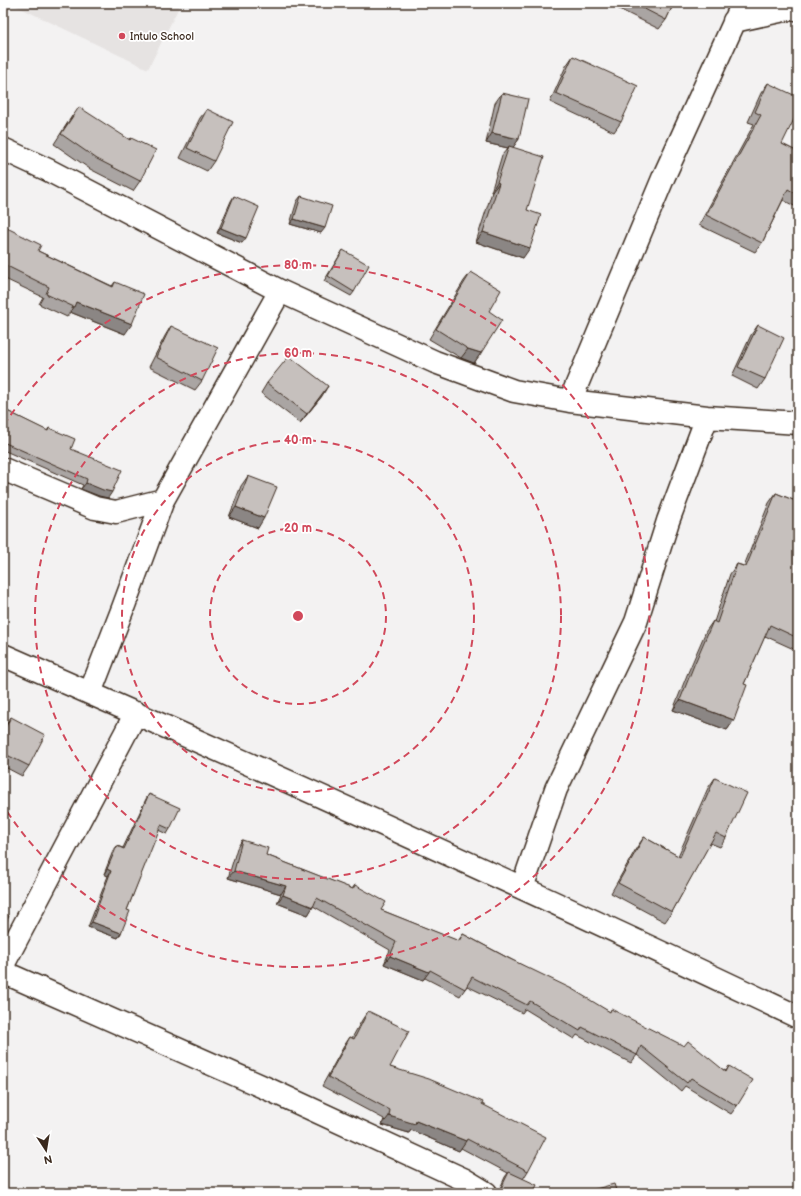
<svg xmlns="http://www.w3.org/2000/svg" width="801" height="1196" viewBox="0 0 801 1196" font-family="'Balsamiq Sans',sans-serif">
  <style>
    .built { fill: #e6e3e2 }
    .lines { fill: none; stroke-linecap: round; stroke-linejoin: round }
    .minor-casing { stroke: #3b2a1e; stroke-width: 25 }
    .minor { stroke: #fff; stroke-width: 22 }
    .wall { fill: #aaa5a3; stroke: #3b2a1e }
    .shaded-wall { fill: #8b8684; stroke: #3b2a1e }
    .building { fill: #c6c0bd; stroke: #3b2a1e }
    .ring { fill: none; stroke: #d1495b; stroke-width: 2; stroke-dasharray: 7 5 }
    .poi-dot { fill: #d1495b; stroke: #fff; stroke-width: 1.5 }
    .labels { text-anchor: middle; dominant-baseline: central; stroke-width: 3.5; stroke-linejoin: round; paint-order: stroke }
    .poi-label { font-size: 11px; fill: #3b2a1e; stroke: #fff; text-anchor: start }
    .centre { fill: #d1495b; stroke: #fff; stroke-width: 2 }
    .ring-label { font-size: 12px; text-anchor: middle; font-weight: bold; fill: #d1495b; stroke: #fff; stroke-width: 3.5; stroke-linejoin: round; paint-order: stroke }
  </style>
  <rect width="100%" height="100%" fill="#f3f2f2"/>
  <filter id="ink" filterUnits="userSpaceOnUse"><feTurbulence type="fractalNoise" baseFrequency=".025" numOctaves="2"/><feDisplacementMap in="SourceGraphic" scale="8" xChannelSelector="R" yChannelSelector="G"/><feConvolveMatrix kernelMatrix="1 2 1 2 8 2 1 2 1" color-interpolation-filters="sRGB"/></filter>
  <g filter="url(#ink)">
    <path class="built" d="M 10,3 L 181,3 L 148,69 Z"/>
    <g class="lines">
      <defs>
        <path id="minor" d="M 734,21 L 789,9 L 798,9
          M 3,149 L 48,170 L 280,291 L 435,362 L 514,391 L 570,401 L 664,176 L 743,3
          M 570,401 L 707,417 L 798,423
          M 3,469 L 95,508 L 116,512 L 163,500 L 280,291
          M 3,655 C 270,772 535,892 798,1017
          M 90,693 L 123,608 L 163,500
          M 522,888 L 556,789 L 636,622 L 668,521 L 707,417
          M 3,965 L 136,713
          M 3,972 L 268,1089 L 463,1179 L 486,1193"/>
      </defs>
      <use href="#minor" class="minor-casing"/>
      <use href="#minor" class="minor"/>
    </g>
    <path class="wall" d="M 607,3 L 674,3 L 666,20 L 659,29 Z
      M 573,56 L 621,122 L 614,132 L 550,102 L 566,66 Z
      M 768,83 L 782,144 L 798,152 L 798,208 L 783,200 L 762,243 L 755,252 L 699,225 L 754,124 L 748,122 L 761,93 Z
      M 502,93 L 519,139 L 513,147 L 527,210 L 523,258 L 476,242 L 492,192 L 491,192 L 502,155 L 508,148 L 486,143 L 495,103 Z
      M 207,109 L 214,161 L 207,171 L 180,158 L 200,118 Z
      M 72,116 L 130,140 L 131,138 L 140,181 L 133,191 L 90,169 L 54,144 Z
      M 234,196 L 242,243 L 217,233 L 231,201 Z
      M 301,196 L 321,233 L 290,224 L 297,201 Z
      M 3,226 L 38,251 L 112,286 L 115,282 L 125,334 L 70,312 L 67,317 L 39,304 L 43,297 L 3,278 Z
      M 343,250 L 354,292 L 351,296 L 324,281 Z
      M 471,272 L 481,353 L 474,363 L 461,358 L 429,339 L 464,281 Z
      M 758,325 L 765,379 L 758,389 L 732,376 L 751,335 Z
      M 171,326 L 202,381 L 195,390 L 149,367 L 165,336 Z
      M 267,383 L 322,396 L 300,423 L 261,393 Z
      M 3,409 L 47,431 L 49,428 L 71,449 L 108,498 L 99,496 L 81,489 L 83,485 L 3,450 Z
      M 248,476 L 258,528 L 229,517 L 241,486 Z
      M 776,493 L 798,502 L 798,651 L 765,636 L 744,684 L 734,720 L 727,730 L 673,710 L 687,675 L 706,631 L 713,621 L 714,622 L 730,574 L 737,564 L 744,566 L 769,503 Z
      M 11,717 L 29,766 L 22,776 L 3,766 L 3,729 Z
      M 715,778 L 726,838 L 720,847 L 710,843 L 672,912 L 665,922 L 611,893 L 637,847 L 644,837 L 678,856 L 708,788 Z
      M 149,794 L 170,829 L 167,834 L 158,830 L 127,910 L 121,933 L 118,938 L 88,927 L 108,876 L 104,874 L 113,851 L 117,846 L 123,848 L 146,799 Z
      M 242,840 L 266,855 L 352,889 L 355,885 L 381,910 L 458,941 L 463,934 L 610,1012 L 726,1071 L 729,1066 L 737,1106 L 731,1114 L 685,1086 L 681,1091 L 637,1055 L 631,1063 L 577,1035 L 574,1039 L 525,1009 L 522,1013 L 467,986 L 460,996 L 425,978 L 423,980 L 384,964 L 390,950 L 313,906 L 308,915 L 277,903 L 281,894 L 228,878 L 237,848 Z
      M 368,1011 L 390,1067 L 482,1104 L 528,1171 L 523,1179 L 533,1193 L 498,1193 L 505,1177 L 508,1173 L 461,1148 L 459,1151 L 411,1130 L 409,1133 L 382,1125 L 384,1119 L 322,1086 L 344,1046 L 350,1037 L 352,1038 L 362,1020 Z"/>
    <path class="shaded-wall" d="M 492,133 L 519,139 L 512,149 L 509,146 L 508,148 L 486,143 Z
      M 497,182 L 499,183 L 492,192 L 491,192 Z
      M 294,219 L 325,228 L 321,233 L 290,224 Z
      M 221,228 L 246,238 L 242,243 L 217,233 Z
      M 483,232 L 530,248 L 523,258 L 476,242 Z
      M 76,302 L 132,324 L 125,334 L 70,312 Z
      M 468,349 L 481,353 L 474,363 L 461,358 Z
      M 328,386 L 322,396 L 300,423 L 307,414 Z
      M 86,483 L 112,492 L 108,498 L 99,496 L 81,489 Z
      M 236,507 L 264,518 L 258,528 L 229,517 Z
      M 680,700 L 734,720 L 727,730 L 673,710 Z
      M 107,869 L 111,871 L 108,876 L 104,874 Z
      M 234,871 L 286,886 L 281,894 L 228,878 Z
      M 283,895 L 313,907 L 308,915 L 277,903 Z
      M 92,922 L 121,933 L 118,938 L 88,927 Z
      M 390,956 L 429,972 L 423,980 L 384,964 Z
      M 389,1116 L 416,1121 L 466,1141 L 459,1151 L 411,1130 L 409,1133 L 382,1125 Z"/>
    <path class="building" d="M 633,3 L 674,3 L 666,20 Z
      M 573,56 L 638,86 L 621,122 L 556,93 Z
      M 768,83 L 798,97 L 798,111 L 782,144 L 798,152 L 798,195 L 788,189 L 762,243 L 706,215 L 761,115 L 755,112 Z
      M 502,93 L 528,99 L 519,139 L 492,133 Z
      M 79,107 L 130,140 L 131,138 L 156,150 L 140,181 L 97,159 L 61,134 Z
      M 207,109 L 233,122 L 214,161 L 187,148 Z
      M 509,146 L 544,157 L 527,210 L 541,215 L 530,248 L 483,232 L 499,183 L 497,182 Z
      M 234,196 L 259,207 L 246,238 L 221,228 Z
      M 301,196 L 332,206 L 325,228 L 294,219 Z
      M 3,226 L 41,245 L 38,251 L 113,287 L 115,282 L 144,294 L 132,324 L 76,302 L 74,307 L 46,294 L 49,287 L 3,264 Z
      M 343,250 L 369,265 L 354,292 L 328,276 Z
      M 471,272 L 501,290 L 489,311 L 502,320 L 481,353 L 468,349 L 436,329 Z
      M 758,325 L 784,338 L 765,379 L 738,367 Z
      M 171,326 L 218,348 L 202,381 L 156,357 Z
      M 289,356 L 328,386 L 307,414 L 267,383 Z
      M 3,409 L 48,431 L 49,428 L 75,439 L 71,449 L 122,470 L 112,492 L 103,490 L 86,483 L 87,479 L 3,442 Z
      M 248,476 L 277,487 L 264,518 L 236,507 Z
      M 776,493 L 798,502 L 798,638 L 770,625 L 744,684 L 747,685 L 734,720 L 680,700 L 694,665 L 713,621 L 717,623 L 737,564 L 746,567 Z
      M 11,717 L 45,735 L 29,766 L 3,753 L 3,732 Z
      M 715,778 L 747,793 L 726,838 L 716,833 L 672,912 L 618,883 L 644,837 L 680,857 Z
      M 149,794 L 180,808 L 170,829 L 161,825 L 127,910 L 130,911 L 121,933 L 92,922 L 111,871 L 107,869 L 117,846 L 124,849 Z
      M 242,840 L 268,848 L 266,855 L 353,889 L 355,885 L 386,902 L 381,910 L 459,941 L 463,934 L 508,958 L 572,989 L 610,1012 L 611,1009 L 684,1046 L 688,1041 L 726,1072 L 729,1066 L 753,1080 L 737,1106 L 691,1078 L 687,1083 L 641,1046 L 637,1055 L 582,1027 L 580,1031 L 530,1001 L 527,1005 L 472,977 L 465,989 L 430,970 L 429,972 L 390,956 L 396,942 L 317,898 L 313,907 L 283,895 L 286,886 L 234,871 Z
      M 3,913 L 9,916 L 3,929 Z
      M 368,1011 L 409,1031 L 390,1067 L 429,1079 L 483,1102 L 482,1104 L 546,1137 L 528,1171 L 467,1139 L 466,1141 L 416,1121 L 415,1124 L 389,1116 L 390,1110 L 328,1077 L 350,1037 L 354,1039 Z
      M 509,1172 L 537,1185 L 533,1193 L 501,1193 L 502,1186 Z
      M 614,1184 L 617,1193 L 585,1193 L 585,1192 Z
      M 314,1191 L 322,1193 L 313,1193 Z"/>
  </g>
  <g class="ring">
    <circle cx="298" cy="616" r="88"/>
    <circle cx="298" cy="616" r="176"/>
    <circle cx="298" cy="616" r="263"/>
    <path d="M4 425A351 351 0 1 1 4 807"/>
  </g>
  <circle class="poi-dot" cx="122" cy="36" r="4"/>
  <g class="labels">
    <g class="poi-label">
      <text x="130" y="36">Intulo School</text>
    </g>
  </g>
  <circle cx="298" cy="616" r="6" class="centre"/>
  <g class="ring-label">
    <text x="298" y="269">80 m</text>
    <text x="298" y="357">60 m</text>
    <text x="298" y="444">40 m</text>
    <text x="298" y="532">20 m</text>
  </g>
  <rect width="801" height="1196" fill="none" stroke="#fff" stroke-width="16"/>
  <rect x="8" y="8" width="785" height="1180" fill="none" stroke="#3b2a1e" stroke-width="1.5" filter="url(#ink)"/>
  <g transform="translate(46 1150) rotate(168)" stroke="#ffffff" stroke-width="3" paint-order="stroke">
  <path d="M0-3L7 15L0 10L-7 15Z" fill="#3b2a1e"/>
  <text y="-6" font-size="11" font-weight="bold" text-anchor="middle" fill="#3b2a1e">N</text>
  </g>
</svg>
